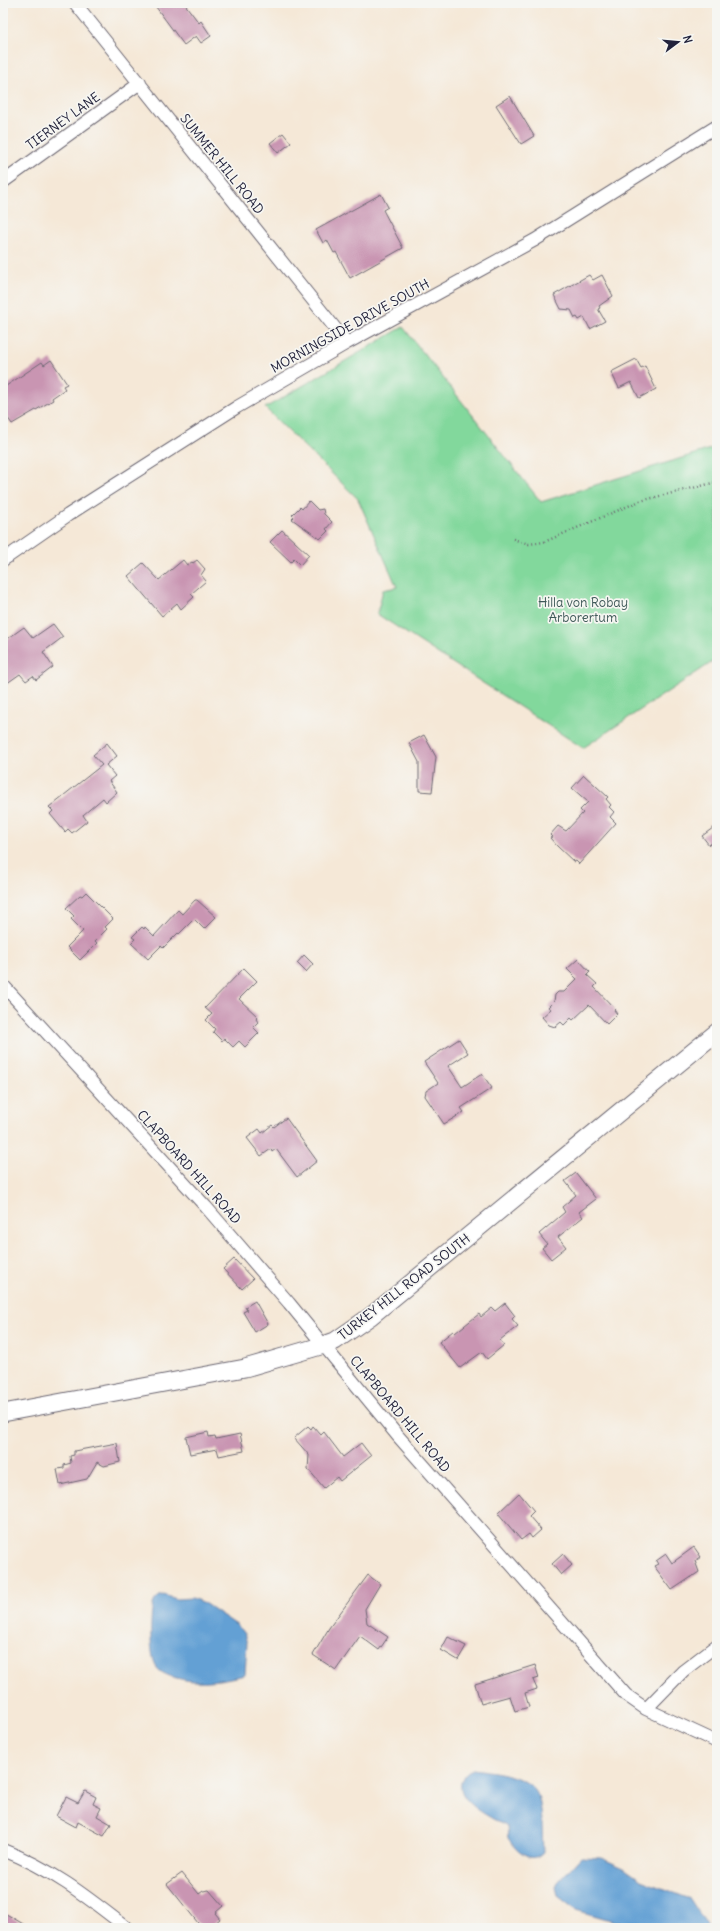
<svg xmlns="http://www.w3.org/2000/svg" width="720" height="1931" viewBox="0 0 720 1931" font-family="Delius,sans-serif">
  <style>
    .green { fill: #82d89c; stroke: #527d6c }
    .water { fill: #64a0d4; stroke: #436188 }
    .building { fill: #c995b2 }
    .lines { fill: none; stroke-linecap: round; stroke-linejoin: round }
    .street-casing { stroke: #6c6772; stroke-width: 14 }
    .secondary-casing { stroke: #6c6772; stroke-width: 19 }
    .path { stroke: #6c6772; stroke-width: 2.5; stroke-dasharray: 1 3; stroke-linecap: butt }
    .street { stroke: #fff; stroke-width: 12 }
    .secondary { stroke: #fff; stroke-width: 17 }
    .labels { text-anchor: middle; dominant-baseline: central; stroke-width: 3.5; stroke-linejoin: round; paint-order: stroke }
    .street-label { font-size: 13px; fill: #22223b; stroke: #f6f6f2 }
    .park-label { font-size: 13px; fill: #3f5958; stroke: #f6f6f2 }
  </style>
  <rect width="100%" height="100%" fill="#f6f6f2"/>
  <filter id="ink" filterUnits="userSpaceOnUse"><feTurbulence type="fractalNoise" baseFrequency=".025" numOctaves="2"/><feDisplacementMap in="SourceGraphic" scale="8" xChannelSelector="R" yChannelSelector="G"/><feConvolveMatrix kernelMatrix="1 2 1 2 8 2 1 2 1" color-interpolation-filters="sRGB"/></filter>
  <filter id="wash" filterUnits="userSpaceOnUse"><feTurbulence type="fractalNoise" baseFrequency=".012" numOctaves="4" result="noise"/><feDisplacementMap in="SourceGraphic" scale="16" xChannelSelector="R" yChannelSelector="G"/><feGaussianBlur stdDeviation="0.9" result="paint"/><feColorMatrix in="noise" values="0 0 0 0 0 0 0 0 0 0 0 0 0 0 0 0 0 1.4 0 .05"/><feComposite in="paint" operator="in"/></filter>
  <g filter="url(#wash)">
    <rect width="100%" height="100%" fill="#f5e8d7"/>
    <path class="green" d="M 403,327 L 541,502 L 717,447 L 717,659 L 583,748 L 377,614 L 383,590 L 397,587 L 358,499 L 265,408 Z"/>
    <path class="water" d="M 163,1595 L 177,1599 L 192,1598 L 204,1603 L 238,1626 L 244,1634 L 247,1643 L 245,1675 C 218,1681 196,1685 170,1676 C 165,1674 160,1672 157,1668 C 149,1658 150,1617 153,1605 C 154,1600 158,1596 163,1595 Z
      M 473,1769 C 493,1772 534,1775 539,1799 C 543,1814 542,1836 543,1852 C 530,1866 516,1850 508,1839 L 507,1826 C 503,1822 498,1822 493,1819 C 481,1812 458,1799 461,1783 C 463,1775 466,1772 473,1769 Z
      M 581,1857 L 601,1858 L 624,1868 L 641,1880 L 690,1899 L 709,1928 L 638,1928 L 576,1910 L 558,1896 L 556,1886 L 558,1882 Z"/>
    <g id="blocks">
      <path class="building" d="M 153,3 L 184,3 L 199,23 L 201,21 L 211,36 L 201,43 L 196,36 L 184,45 Z
        M 510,96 L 534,136 L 521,144 L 496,105 Z
        M 283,133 L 291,143 L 278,153 L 270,143 Z
        M 381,194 L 388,207 L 383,210 L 403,248 L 350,278 L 336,252 L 334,253 L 327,240 L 323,243 L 316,230 Z
        M 589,275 L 593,280 L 602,275 L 613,296 L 599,306 L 600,308 L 598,309 L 605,321 L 590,329 L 584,317 L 579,320 L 577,317 L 575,318 L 571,310 L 561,309 L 554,295 Z
        M 636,359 L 641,368 L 645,366 L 656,389 L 639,398 L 631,382 L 619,388 L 611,372 Z
        M 51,360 L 67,384 L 63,386 L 65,389 L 52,398 L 53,400 L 12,424 L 3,411 L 3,388 L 42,362 L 44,365 Z
        M 309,501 L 318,510 L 323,509 L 324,514 L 332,522 L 326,529 L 328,531 L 320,539 L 292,519 L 294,517 L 292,515 L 300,507 L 302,509 Z
        M 282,530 L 309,555 L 300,565 L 294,559 L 291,562 L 270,542 Z
        M 183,560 L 187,565 L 192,562 L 193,563 L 197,560 L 205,569 L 201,575 L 206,581 L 191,594 L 194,597 L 181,609 L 177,603 L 162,616 L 128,576 L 143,563 L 159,580 Z
        M 53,624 L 63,637 L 43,652 L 53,667 L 36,680 L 33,676 L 26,681 L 20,674 L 3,686 L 3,642 L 24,627 L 33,638 Z
        M 424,735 L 436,757 L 432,792 L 419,791 L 419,762 L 409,743 Z
        M 107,743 L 117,756 L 106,765 L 115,776 L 109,781 L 117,792 L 106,802 L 103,798 L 83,815 L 87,821 L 72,833 L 68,829 L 65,832 L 50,814 L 53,811 L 49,807 L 102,765 L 93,755 Z
        M 584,775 L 608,797 L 606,799 L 611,805 L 609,807 L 614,812 L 610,817 L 616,823 L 579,864 L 576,861 L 574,862 L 557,846 L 550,838 L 552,837 L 550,835 L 558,826 L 566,831 L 583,813 L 580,810 L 588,802 L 572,788 Z
        M 717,825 L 717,839 L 709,845 L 702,836 Z
        M 86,892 L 113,919 L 105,927 L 107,929 L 95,941 L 97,943 L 80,960 L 67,947 L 83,931 L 71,919 L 74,916 L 66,908 L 80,895 L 82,896 Z
        M 195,900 L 197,900 L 216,917 L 204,929 L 194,919 L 179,934 L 178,933 L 163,948 L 161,946 L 148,959 L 131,943 L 135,939 L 132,937 L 142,927 L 144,929 L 145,927 L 154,936 L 178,910 L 182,914 Z
        M 304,955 L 313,964 L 306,972 L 297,963 Z
        M 578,959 L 590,972 L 587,975 L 597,984 L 594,987 L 615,1009 L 614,1010 L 617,1014 L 607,1024 L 589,1005 L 573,1020 L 571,1018 L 564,1025 L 561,1022 L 555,1027 L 549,1025 L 542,1017 L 551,1009 L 548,1007 L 554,1001 L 555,995 L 558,992 L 564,992 L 577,979 L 567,969 Z
        M 244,968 L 257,981 L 239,999 L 258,1017 L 256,1019 L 258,1022 L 253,1027 L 259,1033 L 245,1047 L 239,1041 L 233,1047 L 224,1038 L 222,1041 L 213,1032 L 215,1029 L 206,1020 L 212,1014 L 205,1008 Z
        M 459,1039 L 468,1053 L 448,1066 L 462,1087 L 482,1074 L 492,1088 L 461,1108 L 464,1112 L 444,1124 L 425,1096 L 426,1091 L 438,1083 L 424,1062 Z
        M 286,1118 L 317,1161 L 297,1177 L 276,1149 L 272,1152 L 271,1149 L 261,1156 L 247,1138 L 259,1129 L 262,1133 L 272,1125 L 274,1127 Z
        M 576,1173 L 596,1199 L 579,1212 L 583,1217 L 558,1237 L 566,1247 L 551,1259 L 542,1248 L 547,1244 L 539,1234 L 565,1212 L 562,1207 L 576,1195 L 565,1181 Z
        M 234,1259 L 253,1279 L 242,1289 L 223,1269 Z
        M 255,1301 L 268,1324 L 255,1332 L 243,1312 L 247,1310 L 245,1307 Z
        M 505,1303 L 515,1316 L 512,1319 L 518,1326 L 500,1340 L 504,1345 L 487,1359 L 482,1352 L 460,1368 L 439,1342 L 453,1331 L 455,1333 L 479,1314 L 481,1317 L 492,1308 L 495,1311 Z
        M 308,1426 L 311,1429 L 313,1426 L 321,1435 L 324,1432 L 343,1457 L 361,1443 L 371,1456 L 340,1481 L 337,1477 L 324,1488 L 308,1469 L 309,1455 L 294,1438 Z
        M 208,1432 L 209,1437 L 215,1436 L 216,1439 L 240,1434 L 244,1451 L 219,1456 L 217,1449 L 190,1454 L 186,1437 Z
        M 117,1443 L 120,1462 L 104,1466 L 97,1462 L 87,1479 L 60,1485 L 57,1469 L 64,1468 L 64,1465 L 71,1463 L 70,1456 L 74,1455 L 74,1451 Z
        M 519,1493 L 534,1511 L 529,1516 L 541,1530 L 532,1538 L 529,1534 L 521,1540 L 498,1513 Z
        M 694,1547 L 701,1557 L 695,1561 L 699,1572 L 672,1590 L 654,1566 L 658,1564 L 656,1561 L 666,1554 L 672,1563 Z
        M 563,1554 L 572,1565 L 561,1575 L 552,1564 Z
        M 368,1575 L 380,1584 L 365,1609 L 367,1623 L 388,1637 L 379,1650 L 360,1636 L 336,1670 L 313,1655 L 329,1628 Z
        M 448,1637 L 466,1646 L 458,1660 L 441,1650 Z
        M 535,1665 L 539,1678 L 533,1680 L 537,1689 L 525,1693 L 529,1707 L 515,1711 L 510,1696 L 481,1704 L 475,1684 Z
        M 85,1791 L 96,1797 L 93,1804 L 101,1808 L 97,1816 L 111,1824 L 104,1836 L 78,1822 L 76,1827 L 56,1816 L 66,1797 L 78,1803 Z
        M 182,1873 L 199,1894 L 203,1891 L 209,1890 L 223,1906 L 215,1913 L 220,1919 L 209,1928 L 202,1928 L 167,1884 Z
        M 3,1913 L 8,1915 L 30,1928 L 3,1928 Z"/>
    </g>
  </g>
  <g filter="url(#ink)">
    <use href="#blocks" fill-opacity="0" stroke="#6c6772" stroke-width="1"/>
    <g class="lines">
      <defs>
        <path id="street" d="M 75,3 L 347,343
          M 3,182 L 140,83
          M 3,560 L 68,515 L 237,407 L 347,343 L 535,240 L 717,126
          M 3,985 L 206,1207 L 289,1303 L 397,1435 L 626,1695 L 646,1709 L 717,1742
          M 646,1709 L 683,1671 L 717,1645
          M 3,1850 C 52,1869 86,1896 127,1928"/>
        <path id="secondary" d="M 3,1413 L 245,1368 L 324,1345 L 335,1341 L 371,1316 L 717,1032"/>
      </defs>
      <use href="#street" class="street-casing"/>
      <use href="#secondary" class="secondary-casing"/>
      <path class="path" d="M 513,539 L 529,544 L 544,542 L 640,501 L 717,482"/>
      <use href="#street" class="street"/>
      <use href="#secondary" class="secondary"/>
    </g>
  </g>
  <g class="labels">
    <g class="street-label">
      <text transform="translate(63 121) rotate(-36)">TIERNEY LANE</text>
      <text transform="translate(222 164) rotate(51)">SUMMER HILL ROAD</text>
      <text transform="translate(350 326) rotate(-29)">MORNINGSIDE DRIVE SOUTH</text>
      <text transform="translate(189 1167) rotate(48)">CLAPBOARD HILL ROAD</text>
      <text transform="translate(404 1287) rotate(-38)">TURKEY HILL ROAD SOUTH</text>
      <text transform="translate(400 1414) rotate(50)">CLAPBOARD HILL ROAD</text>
    </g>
    <g class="park-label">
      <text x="583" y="602">Hilla von Robay<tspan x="583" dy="15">Arborertum</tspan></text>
    </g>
  </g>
  <rect width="720" height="1931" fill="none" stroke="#f6f6f2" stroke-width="16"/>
  <g transform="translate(678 42) rotate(74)" stroke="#f6f6f2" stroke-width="3" paint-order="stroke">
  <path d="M0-3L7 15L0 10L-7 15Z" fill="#22223b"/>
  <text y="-6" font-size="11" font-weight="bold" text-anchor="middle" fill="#22223b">N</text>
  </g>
</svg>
